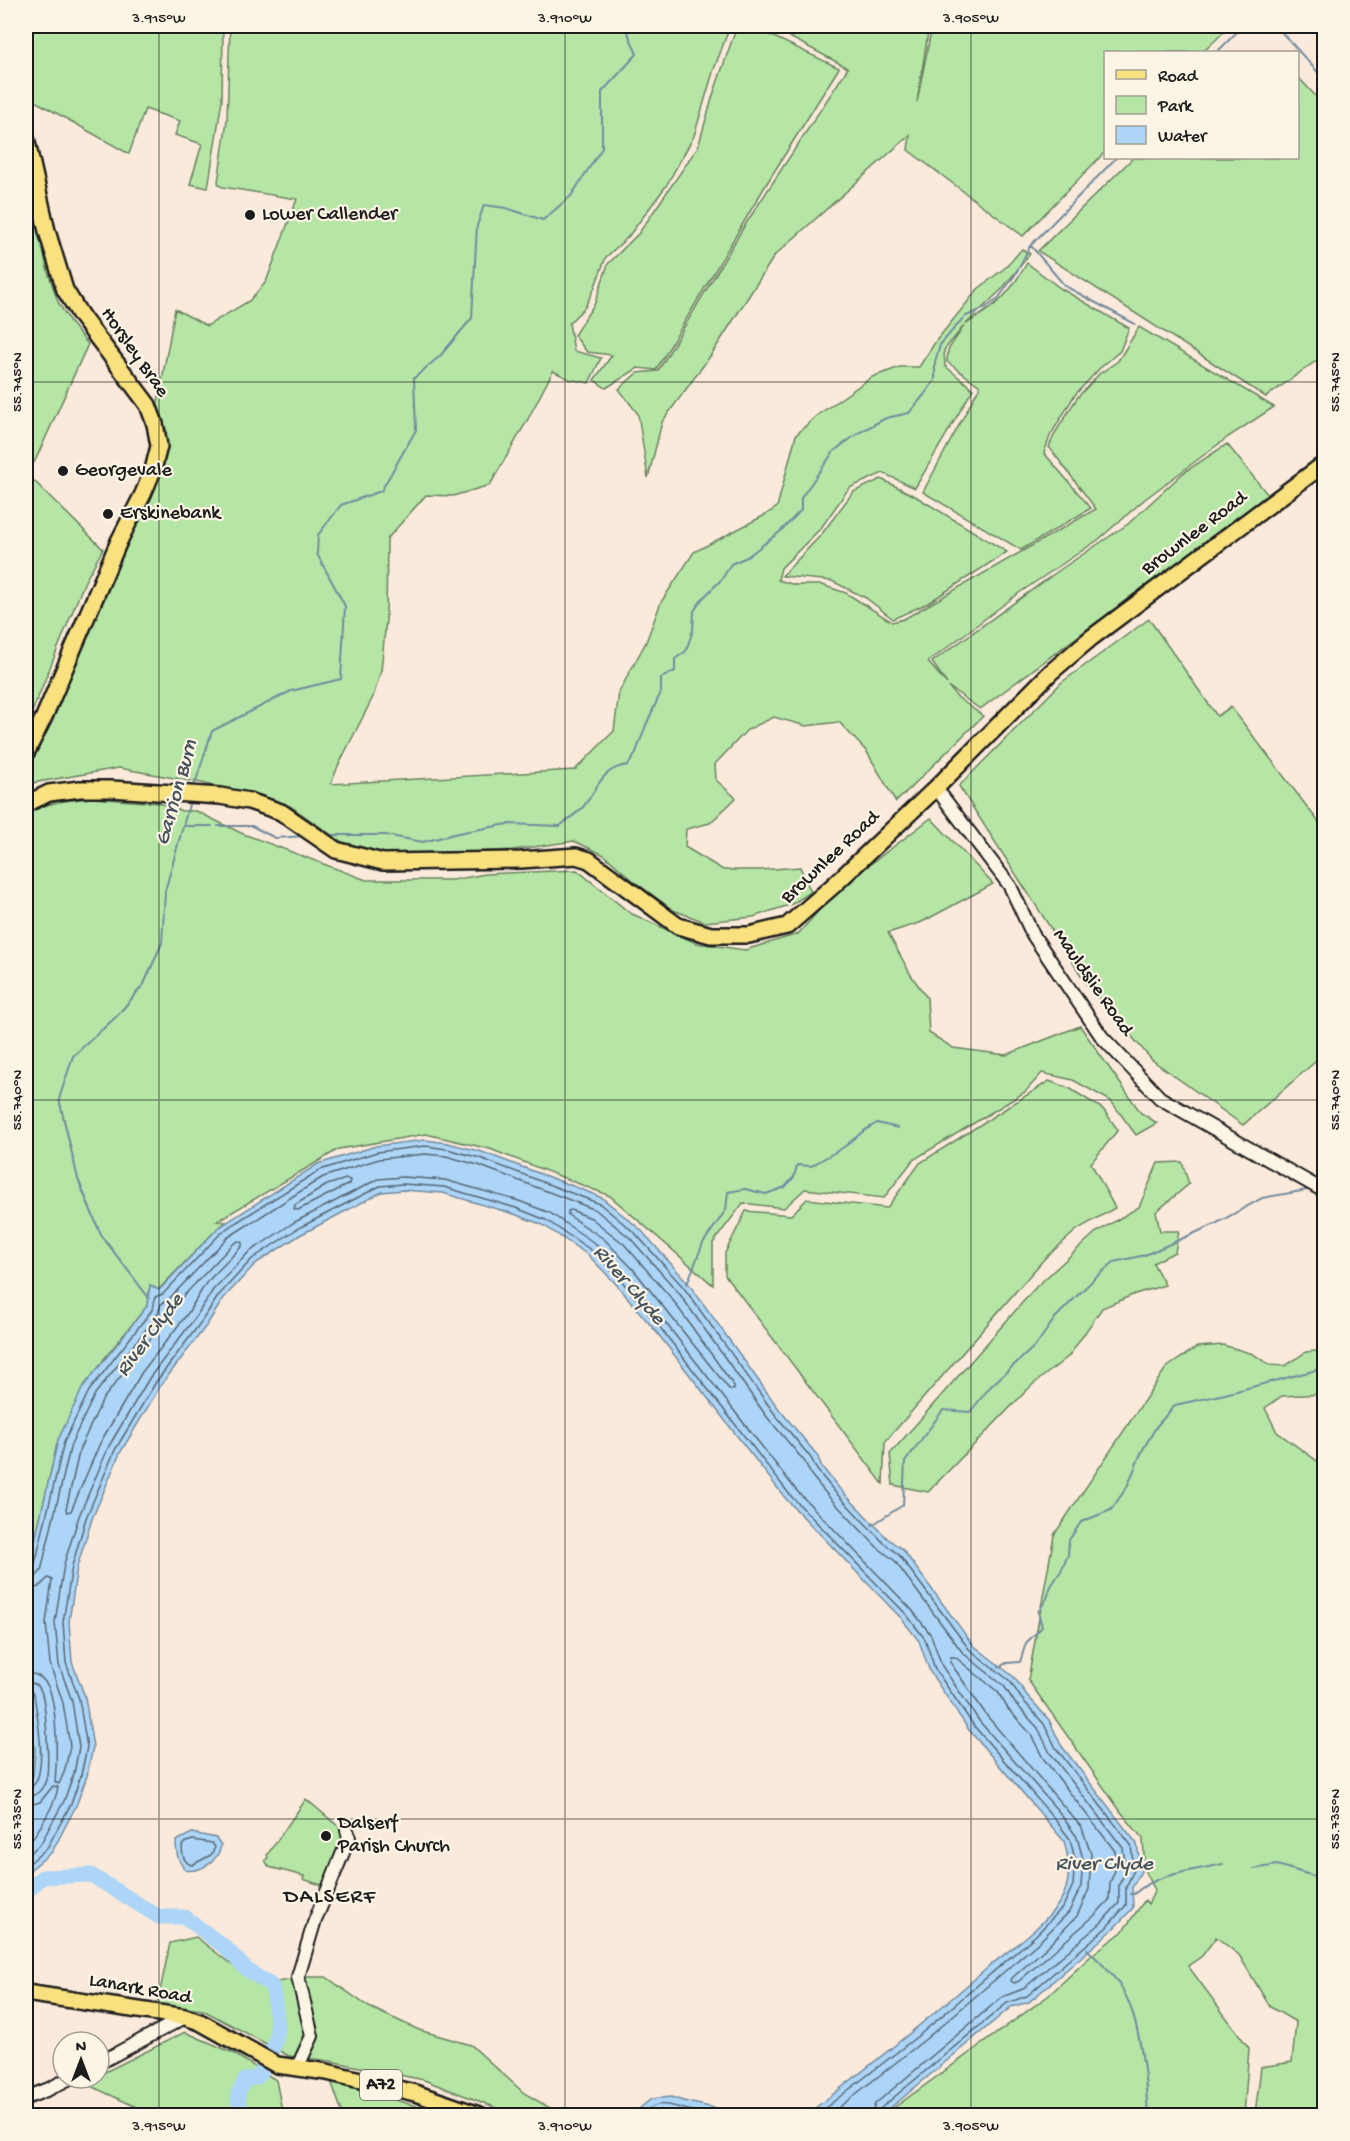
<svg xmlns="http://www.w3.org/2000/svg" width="1350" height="2141" viewBox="0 0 1350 2141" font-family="'Gochi Hand',sans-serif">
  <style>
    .green { fill: #b5e6a5; stroke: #688160; stroke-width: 1.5 }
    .water { fill: #acd5f7; stroke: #728b9f; stroke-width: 1.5 }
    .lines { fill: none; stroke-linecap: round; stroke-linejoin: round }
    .shore { stroke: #566674; stroke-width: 1.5 }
    .stream { stroke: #728b9f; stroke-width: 2 }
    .river { stroke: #acd5f7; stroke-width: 15 }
    .minor-casing { stroke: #1c1c1c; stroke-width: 16 }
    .major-casing { stroke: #1c1c1c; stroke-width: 20 }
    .minor { stroke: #fcf5e5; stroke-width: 12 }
    .major { stroke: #fae180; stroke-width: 15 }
    .ticks { fill: none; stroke: #1c1c1c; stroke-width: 1.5; stroke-opacity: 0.45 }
    .poi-dot { fill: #1c1c1c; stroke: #fcf5e5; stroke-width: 2 }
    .labels { text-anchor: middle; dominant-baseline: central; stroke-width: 4.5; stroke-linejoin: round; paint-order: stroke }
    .shield { fill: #fcf5e5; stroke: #5f5d58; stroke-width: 1.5 }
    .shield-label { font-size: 18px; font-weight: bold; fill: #1c1c1c }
    .poi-label { font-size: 20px; fill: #1c1c1c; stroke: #fcf5e5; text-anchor: start }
    .street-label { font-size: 20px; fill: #1c1c1c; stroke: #fcf5e5 }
    .water-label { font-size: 21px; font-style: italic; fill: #47545e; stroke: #fcf5e5 }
    .quarter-label { font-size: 22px; letter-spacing: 1.5px; fill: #1c1c1c; stroke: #fcf5e5 }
    .neatline { fill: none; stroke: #1c1c1c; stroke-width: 2 }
    .ticks-label { font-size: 15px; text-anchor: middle; fill: #1c1c1c }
  </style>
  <rect width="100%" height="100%" fill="#fbeadb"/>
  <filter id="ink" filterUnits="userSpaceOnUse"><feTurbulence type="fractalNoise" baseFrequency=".0167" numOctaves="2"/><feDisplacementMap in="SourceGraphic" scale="12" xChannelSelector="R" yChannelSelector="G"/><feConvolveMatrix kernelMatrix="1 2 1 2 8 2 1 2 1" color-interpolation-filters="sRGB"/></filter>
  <g filter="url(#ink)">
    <path class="green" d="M 26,26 L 223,26 L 222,100 L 208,188 L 190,184 L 202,144 L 175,135 L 180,121 L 145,109 L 129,154 L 26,96 Z
      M 230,26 L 730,26 L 713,72 L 694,136 L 666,186 L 628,237 L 606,257 L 594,289 L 585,307 L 569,323 L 574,351 L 601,358 L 589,383 L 569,379 L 553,371 L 527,421 L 490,485 L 453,496 L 426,495 L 387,539 L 386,620 L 381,671 L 373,697 L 338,766 L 331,784 L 575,770 L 614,731 L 619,692 L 646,642 L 661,602 L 694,552 L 765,515 L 777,507 L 796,435 L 816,416 L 872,377 L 900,367 L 919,367 L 936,341 L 978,289 L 1006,267 L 1022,249 L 1030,254 L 1002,289 L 966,324 C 999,304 1008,296 1027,263 L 1060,288 L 1129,328 L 1120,351 L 1099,369 L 1074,396 L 1050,436 L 1044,453 L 1091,508 L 1021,550 L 923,492 L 980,386 L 947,362 L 948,350 L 964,326 L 944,350 L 945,366 L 973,389 L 915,488 L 883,473 L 849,488 L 821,528 L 781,568 L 778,580 L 795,585 L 822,585 L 846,593 L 892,622 L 904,619 L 1096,509 L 1049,447 L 1055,433 L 1077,398 L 1099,374 L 1118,361 L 1139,327 L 1274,407 L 1228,437 L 1145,499 L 1098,540 L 1019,593 L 928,662 L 947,684 L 932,662 L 1061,569 L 1128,524 L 1183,473 L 1227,444 L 1268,495 L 980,709 L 949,687 L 956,696 L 983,716 L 896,802 L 867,752 L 839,722 L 806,726 L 774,717 L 747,730 L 715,764 L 716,780 L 736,798 L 710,823 L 686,829 L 685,847 L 723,870 L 760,870 L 800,867 L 811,892 L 792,904 L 753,917 L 705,922 L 673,910 L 635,882 L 604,855 L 574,841 L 513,850 L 385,857 L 342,842 L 290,806 L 202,783 L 119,768 L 26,784 L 26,771 L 155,483 L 167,431 L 157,407 L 175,309 L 207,326 L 249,301 L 266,282 L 297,199 L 223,187 L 220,186 L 218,182 L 227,120 Z
      M 737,26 L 751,26 L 839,68 L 767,183 L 656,370 L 638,368 L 606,388 L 594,380 L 612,355 L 587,352 L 574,335 L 595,303 L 608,264 L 639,233 L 698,147 L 713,95 Z
      M 769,26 L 929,26 L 917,102 L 932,26 L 1230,26 L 1203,52 L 1106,52 L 1105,152 L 1023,236 L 908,150 L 910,135 L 775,255 L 711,355 L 662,422 L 648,478 L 638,414 L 619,389 L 637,373 L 658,371 L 743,228 L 848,68 Z
      M 1298,77 L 1324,105 L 1324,355 L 1266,397 L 1038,251 L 1133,158 L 1298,158 Z
      M 26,177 L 48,272 L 58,302 L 72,325 L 88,344 L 35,461 L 26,471 Z
      M 26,473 L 103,549 L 85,581 L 26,727 Z
      M 881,479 L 915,496 L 1007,552 L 928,603 L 893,619 L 866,598 L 832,581 L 782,576 L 821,535 L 853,492 Z
      M 1149,619 L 1217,716 L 1231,707 L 1324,829 L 1324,1054 L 1243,1125 L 1152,1060 L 1088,986 L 959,786 L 1062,682 Z
      M 92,798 L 159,803 L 182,811 L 196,811 L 241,833 L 366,880 L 453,880 L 485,874 L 577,870 L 630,913 L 696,943 L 745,950 L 798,934 L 838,889 L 931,818 L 993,884 L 922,922 L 888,933 L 911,975 L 927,998 L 929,1033 L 953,1048 L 1006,1055 L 1080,1026 L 1141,1113 L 1157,1123 L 1136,1135 L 1111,1101 L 1073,1080 L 1042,1073 L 1025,1092 L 913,1160 L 884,1198 L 805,1189 L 784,1208 L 743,1203 L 713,1243 L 713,1285 L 610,1196 L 490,1149 L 426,1134 L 339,1149 L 217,1221 L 226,1222 L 218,1228 L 158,1290 L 150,1285 L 147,1306 L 104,1359 L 58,1440 L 26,1579 L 26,814 C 48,802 66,800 92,798 Z
      M 1049,1081 L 1069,1088 L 1103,1109 L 1118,1130 L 1091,1163 L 1115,1208 L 1078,1229 L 1045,1258 L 885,1442 L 883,1484 L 725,1275 L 725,1253 L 746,1211 L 791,1215 L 807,1199 L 887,1208 L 920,1163 Z
      M 1182,1162 L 1189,1184 L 1156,1212 L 1160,1231 L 1179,1231 L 1175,1252 L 1153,1263 L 1165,1285 L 1135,1294 L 1102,1308 L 1069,1356 L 1031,1386 L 928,1492 L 893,1485 L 890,1454 L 1036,1287 L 1095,1233 L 1139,1207 L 1158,1163 Z
      M 1223,1345 L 1253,1354 L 1270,1365 L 1285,1366 L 1306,1352 L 1324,1350 L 1324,1394 L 1282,1396 L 1265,1408 L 1277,1432 L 1324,1466 L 1324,2115 L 1255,2115 L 1261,2067 L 1292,2062 L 1296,2022 L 1270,2007 L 1239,1955 L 1216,1937 L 1202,1956 L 1188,1966 L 1249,2048 L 1244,2115 L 884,2115 L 1048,1996 L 1093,1954 L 1122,1932 L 1145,1900 L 1148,1904 L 1155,1890 L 1145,1870 L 1143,1839 L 1121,1812 L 1028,1680 L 1054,1535 L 1166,1368 L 1197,1347 Z
      M 26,1679 L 35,1750 L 33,1777 L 26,1787 Z
      M 306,1799 L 345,1832 L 324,1886 L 303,1879 L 304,1876 L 269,1867 L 265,1860 L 268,1858 L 267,1855 Z
      M 196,1937 L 258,1985 L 308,1977 L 326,1977 L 369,2007 L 419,2030 L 471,2045 L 524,2093 L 562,2115 L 515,2115 L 424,2080 L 330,2061 L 289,2056 L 203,2010 L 157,2005 L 170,1943 Z
      M 185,2032 L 231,2052 L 276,2080 L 283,2115 L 144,2115 L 143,2110 L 84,2083 L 93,2078 L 99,2078 L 99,2075 Z
      M 331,2081 L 446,2115 L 343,2115 Z"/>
    <path class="water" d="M 425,1140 L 448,1143 L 482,1152 L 581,1189 L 602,1198 L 640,1229 L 689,1284 L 779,1409 L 817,1455 L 822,1467 L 839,1488 L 887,1538 L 903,1550 L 973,1645 L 1014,1677 L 1026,1694 L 1049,1720 L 1061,1745 L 1137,1844 L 1141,1871 L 1132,1888 L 1133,1908 L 1110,1932 L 1029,2002 L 1011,2007 L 882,2115 L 806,2115 C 869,2067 931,2017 991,1965 C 1012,1948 1044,1925 1059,1903 C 1072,1884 1070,1862 1064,1841 L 969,1730 L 930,1672 L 919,1641 L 901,1618 L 786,1499 L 658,1334 L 616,1284 L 588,1255 L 543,1225 L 514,1214 L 443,1193 L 403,1190 L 382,1192 L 300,1235 L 255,1264 L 224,1298 L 206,1326 L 161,1385 L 120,1453 L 92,1519 L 77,1567 L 69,1622 L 72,1662 L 85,1697 L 93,1747 L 87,1776 L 76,1806 L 52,1852 L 26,1873 L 26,1787 L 33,1776 L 35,1750 L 26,1679 L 26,1579 L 58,1440 L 83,1387 L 147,1306 L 150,1285 L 159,1290 L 218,1228 L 318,1164 L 376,1146 Z
      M 192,1833 L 216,1838 L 221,1845 C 219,1861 200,1873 185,1870 C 178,1860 176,1854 176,1841 Z
      M 671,2097 C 692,2105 711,2105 731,2113 L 731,2115 L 632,2115 L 651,2099 Z"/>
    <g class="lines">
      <path class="shore" d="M 346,1179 L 350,1180 L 349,1184 L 298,1210 L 294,1209 L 295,1205 L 327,1185 Z
        M 571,1210 L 591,1218 L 624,1244 L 672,1299 L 734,1386 L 734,1390 L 729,1389 L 633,1269 L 604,1239 L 568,1215 L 568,1211 Z
        M 238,1241 L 242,1242 L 242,1246 L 206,1283 L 188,1313 L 142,1372 L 100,1443 L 71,1511 L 67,1512 L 66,1509 L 80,1448 L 103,1399 L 165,1320 L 170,1310 L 232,1245 Z
        M 26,1573 L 31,1572 L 34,1568 L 64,1442 L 89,1391 L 152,1310 L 155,1297 L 163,1294 L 221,1233 L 229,1227 L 320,1170 L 377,1152 L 425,1146 L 447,1149 L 480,1158 L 600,1204 L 635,1233 L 684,1288 L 774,1413 L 811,1458 L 817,1470 L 835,1492 L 883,1542 L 899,1555 L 969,1649 L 1010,1681 L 1021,1698 L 1044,1724 L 1056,1748 L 1131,1845 L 1134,1870 L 1126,1887 L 1126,1905 L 1106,1928 L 1027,1996 L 1007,2003 L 881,2108 L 879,2116
        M 26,1581 L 34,1579 L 41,1571 L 71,1444 L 95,1394 L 158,1314 L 161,1304 L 169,1299 L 227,1238 L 323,1177 L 379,1159 L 425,1154 L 446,1156 L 478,1165 L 596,1210 L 630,1238 L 679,1293 L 767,1417 L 805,1462 L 811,1475 L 829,1497 L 877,1547 L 894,1560 L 963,1653 L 1004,1686 L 1015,1703 L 1038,1728 L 1050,1753 L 1123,1848 L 1126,1870 L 1119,1885 L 1119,1903 L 1101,1923 L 1023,1989 L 1002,1997 L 875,2104 L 871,2116
        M 26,1590 L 39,1587 L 48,1578 L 52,1580 L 46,1623 L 50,1664 L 63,1703 L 70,1746 L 65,1770 L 59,1784 L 55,1782 C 57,1762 58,1699 46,1683 C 41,1676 34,1673 26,1673
        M 951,1657 L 955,1657 L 998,1692 L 1008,1709 L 1030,1733 L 1043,1758 L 1115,1851 L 1116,1868 L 1110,1883 L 1109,1900 L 1094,1916 L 1019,1981 L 1014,1983 L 1011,1981 L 1012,1978 L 1047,1947 L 1077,1916 L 1089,1889 L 1091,1854 L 1082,1828 L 987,1716 L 950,1662 Z
        M 26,1682 C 32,1682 38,1684 41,1691 C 46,1704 50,1767 46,1780 C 43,1790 35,1797 26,1797
        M 26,1690 L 31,1691 L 34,1695 C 37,1714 51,1786 26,1789
        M 26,1806 L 40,1802 L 53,1786 L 58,1787 C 56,1803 37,1835 26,1845
        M 193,1840 L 212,1843 L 215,1847 L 211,1855 L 192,1865 C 183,1863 182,1853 182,1846 L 186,1842 Z
        M 26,1857 L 41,1843 L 64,1801 L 74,1773 L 79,1747 L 72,1701 L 59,1665 L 55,1622 L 64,1564 L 79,1516 L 109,1446 L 150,1377 L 195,1318 L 213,1290 L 248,1253 L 293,1223 L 378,1179 L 403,1177 L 445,1180 L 519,1201 L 550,1213 L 596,1244 L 626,1275 L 668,1326 L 796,1490 L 912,1610 L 931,1635 L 942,1666 L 980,1722 L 1059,1812 L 1077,1837 L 1083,1859 L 1081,1886 L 1069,1912 L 1040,1941 L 927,2038 L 828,2116
        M 26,1866 L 47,1848 L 71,1804 L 81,1775 L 87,1747 L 79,1699 L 66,1663 L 63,1622 L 72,1566 L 86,1518 L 115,1450 L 156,1382 L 201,1322 L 219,1295 L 252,1259 L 297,1229 L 380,1186 L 403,1184 L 444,1187 L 516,1208 L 546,1220 L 591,1250 L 621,1280 L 662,1330 L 790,1495 L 906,1614 L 925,1639 L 935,1669 L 974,1726 L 1053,1817 L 1070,1839 L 1075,1859 L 1073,1885 L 1063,1907 L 1036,1935 L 923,2032 L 815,2116
        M 639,2116 C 659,2099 665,2104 688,2110 C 699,2113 710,2111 721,2116"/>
      <path class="stream" d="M 1276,26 L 1324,79
        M 1217,52 L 1243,26
        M 1031,246 L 1065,286 L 1135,324
        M 193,790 L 212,731 L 291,691 L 341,679 L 345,606 L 317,554 L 318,535 L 341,505 L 381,491 L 416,430 L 414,378 L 440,356 L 472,318 L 477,226 L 484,205 L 506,208 L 543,220 L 571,196 L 602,148 L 602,92 L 637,54 L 625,26
        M 183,826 L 212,826
        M 218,826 L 252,826 L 275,838 L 305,836
        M 327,835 L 385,835 L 423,842 L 458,833 L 508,824 L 560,826 C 567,820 576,814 582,808 C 599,789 599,769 628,765 L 635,755 L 646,725 L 661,692 L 661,678 L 675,671 L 675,659 L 686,651 L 693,630 L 694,611 L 703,598 L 722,579 L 731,564 L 747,557 L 781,531 L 801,510 L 801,498 L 834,451 L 860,432 L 886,418 L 909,413 L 924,395 L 935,380 L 935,362 L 940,345 L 964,317 L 985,308 L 997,300 L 1015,275 L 1030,246 L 1116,158
        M 687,1284 L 703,1243 L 726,1210 L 728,1192 L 745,1189 L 766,1194 L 785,1187 L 794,1177 L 797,1165 L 811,1166 L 844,1147 L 865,1130 L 877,1123 L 898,1128
        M 149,1298 L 101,1235 L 78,1179 L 59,1099 L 73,1056 L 117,1016 L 144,984 L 162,943 L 165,891 L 190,801
        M 872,1525 L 903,1505 L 905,1462 L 943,1410 L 970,1412 L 990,1387 L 1037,1344 L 1055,1318 L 1095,1278 L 1114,1262 L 1145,1255 L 1215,1224 L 1262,1198 L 1313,1189
        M 999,1667 L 1006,1663 L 1020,1662 L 1026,1643 L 1042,1627 L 1038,1612 L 1047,1598 L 1051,1586 L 1061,1571 L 1068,1555 L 1069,1540 L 1081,1522 L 1111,1510 L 1127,1487 L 1142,1451 L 1156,1427 L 1175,1405 L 1225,1394 L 1324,1368
        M 1254,1869 L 1277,1865 L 1324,1879
        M 1130,1894 L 1134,1894 C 1157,1873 1193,1871 1223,1864
        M 1087,1949 C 1098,1960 1110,1971 1119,1984 C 1140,2014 1146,2079 1148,2116"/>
      <path class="river" d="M 26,1884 L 31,1888 L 42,1877 L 91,1875 L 159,1917 L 185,1917 L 226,1948 L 246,1969 L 272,1986 C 280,2027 281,2042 258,2077 L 245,2080 L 238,2094 L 240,2116"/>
      <defs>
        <path id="minor" d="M 936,788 L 1010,886 L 1033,935 L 1102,1037 L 1160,1098 L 1324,1191
          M 99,2063 L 185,2017
          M 297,2068 L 312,2036 L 298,1977 L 314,1923 L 349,1838 L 347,1830
          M 26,2098 L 49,2089 L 70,2078"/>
        <path id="major" d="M 26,138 L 47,231 L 65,290 L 81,316 L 148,405 L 155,424 L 159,446 L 153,470 L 143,494 L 119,541 L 44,717 L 26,753
          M 26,804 L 49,793 L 80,789 L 111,789 L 220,796 L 249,801 L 281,812 L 336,850 L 383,862 L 521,860 L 576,856 L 589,860 L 678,926 L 711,935 L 749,935 L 787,926 L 834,885 L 936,788 L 1051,672 L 1091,638 L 1324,464
          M 26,1993 L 185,2017 L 200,2022 L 277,2065 L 327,2072 L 415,2093 L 482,2116"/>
      </defs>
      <use href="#minor" class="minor-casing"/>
      <use href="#major" class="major-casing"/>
      <use href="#minor" class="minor"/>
      <use href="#major" class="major"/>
    </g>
  </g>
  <path class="ticks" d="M 159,26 L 159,2116M 565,26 L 565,2116M 971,26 L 971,2116M 26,382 L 1324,382M 26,1100 L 1324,1100M 26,1819 L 1324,1819"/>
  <g class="poi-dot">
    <circle cx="250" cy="215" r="6"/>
    <circle cx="63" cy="471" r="6"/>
    <circle cx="108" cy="514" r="6"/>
    <circle cx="326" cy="1836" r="6"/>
  </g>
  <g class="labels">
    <rect class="shield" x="360" y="2070" width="42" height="30" rx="4.5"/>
    <g class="shield-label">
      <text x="381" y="2085">A72</text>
    </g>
    <g class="poi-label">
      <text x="262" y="215">Lower Callender</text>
      <text x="75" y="471">Georgevale</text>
      <text x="120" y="514">Erskinebank</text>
      <text x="338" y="1824">Dalserf<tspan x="338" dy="23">Parish Church</tspan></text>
    </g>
    <g class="street-label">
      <text transform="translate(134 353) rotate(55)">Horsley Brae</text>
      <text transform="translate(1195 534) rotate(-37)">Brownlee Road</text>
      <text transform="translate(831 858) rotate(-43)">Brownlee Road</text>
      <text transform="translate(1092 983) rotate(55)">Mauldslie Road</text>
      <text transform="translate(140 1990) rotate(10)">Lanark Road</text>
    </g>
    <g class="water-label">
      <text transform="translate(178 793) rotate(-74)">Garrion Burn</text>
      <text transform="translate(628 1286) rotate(49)">River Clyde</text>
      <text transform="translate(151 1336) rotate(-53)">River Clyde</text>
      <text x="1104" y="1865">River Clyde</text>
    </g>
    <g class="quarter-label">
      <text x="330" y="1898">DALSERF</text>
    </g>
  </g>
  <rect width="1350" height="2141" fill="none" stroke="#fcf5e5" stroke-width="66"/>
  <rect x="1104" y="51" width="195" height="108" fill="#fcf5e5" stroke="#a29e95" stroke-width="1.5"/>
  <rect x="1116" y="70" width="30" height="9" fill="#fae180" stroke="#a29e95" stroke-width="1.5"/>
  <text x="1158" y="81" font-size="18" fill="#1c1c1c">Road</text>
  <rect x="1116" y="96" width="30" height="18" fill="#b5e6a5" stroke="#a29e95" stroke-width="1.5"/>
  <text x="1158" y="111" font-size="18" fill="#1c1c1c">Park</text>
  <rect x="1116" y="126" width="30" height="18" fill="#acd5f7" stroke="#a29e95" stroke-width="1.5"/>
  <text x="1158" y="141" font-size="18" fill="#1c1c1c">Water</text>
  <g transform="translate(81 2060)"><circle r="28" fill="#fcf5e5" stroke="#a29e95" stroke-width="1.5"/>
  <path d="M0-4.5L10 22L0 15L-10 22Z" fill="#1c1c1c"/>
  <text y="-9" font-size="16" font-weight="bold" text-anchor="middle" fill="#1c1c1c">N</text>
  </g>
  <rect x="33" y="33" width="1284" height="2075" class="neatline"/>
  <g class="ticks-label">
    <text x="159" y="22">3.915°W</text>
    <text x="565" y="22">3.910°W</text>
    <text x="971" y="22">3.905°W</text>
    <text transform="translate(16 382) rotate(-90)" y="5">55.745°N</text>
    <text transform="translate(1334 382) rotate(-90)" y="5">55.745°N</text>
    <text transform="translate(16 1100) rotate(-90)" y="5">55.740°N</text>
    <text transform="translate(1334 1100) rotate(-90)" y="5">55.740°N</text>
    <text transform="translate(16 1819) rotate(-90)" y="5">55.735°N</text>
    <text transform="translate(1334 1819) rotate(-90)" y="5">55.735°N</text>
    <text x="159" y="2130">3.915°W</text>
    <text x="565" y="2130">3.910°W</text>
    <text x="971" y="2130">3.905°W</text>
  </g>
</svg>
